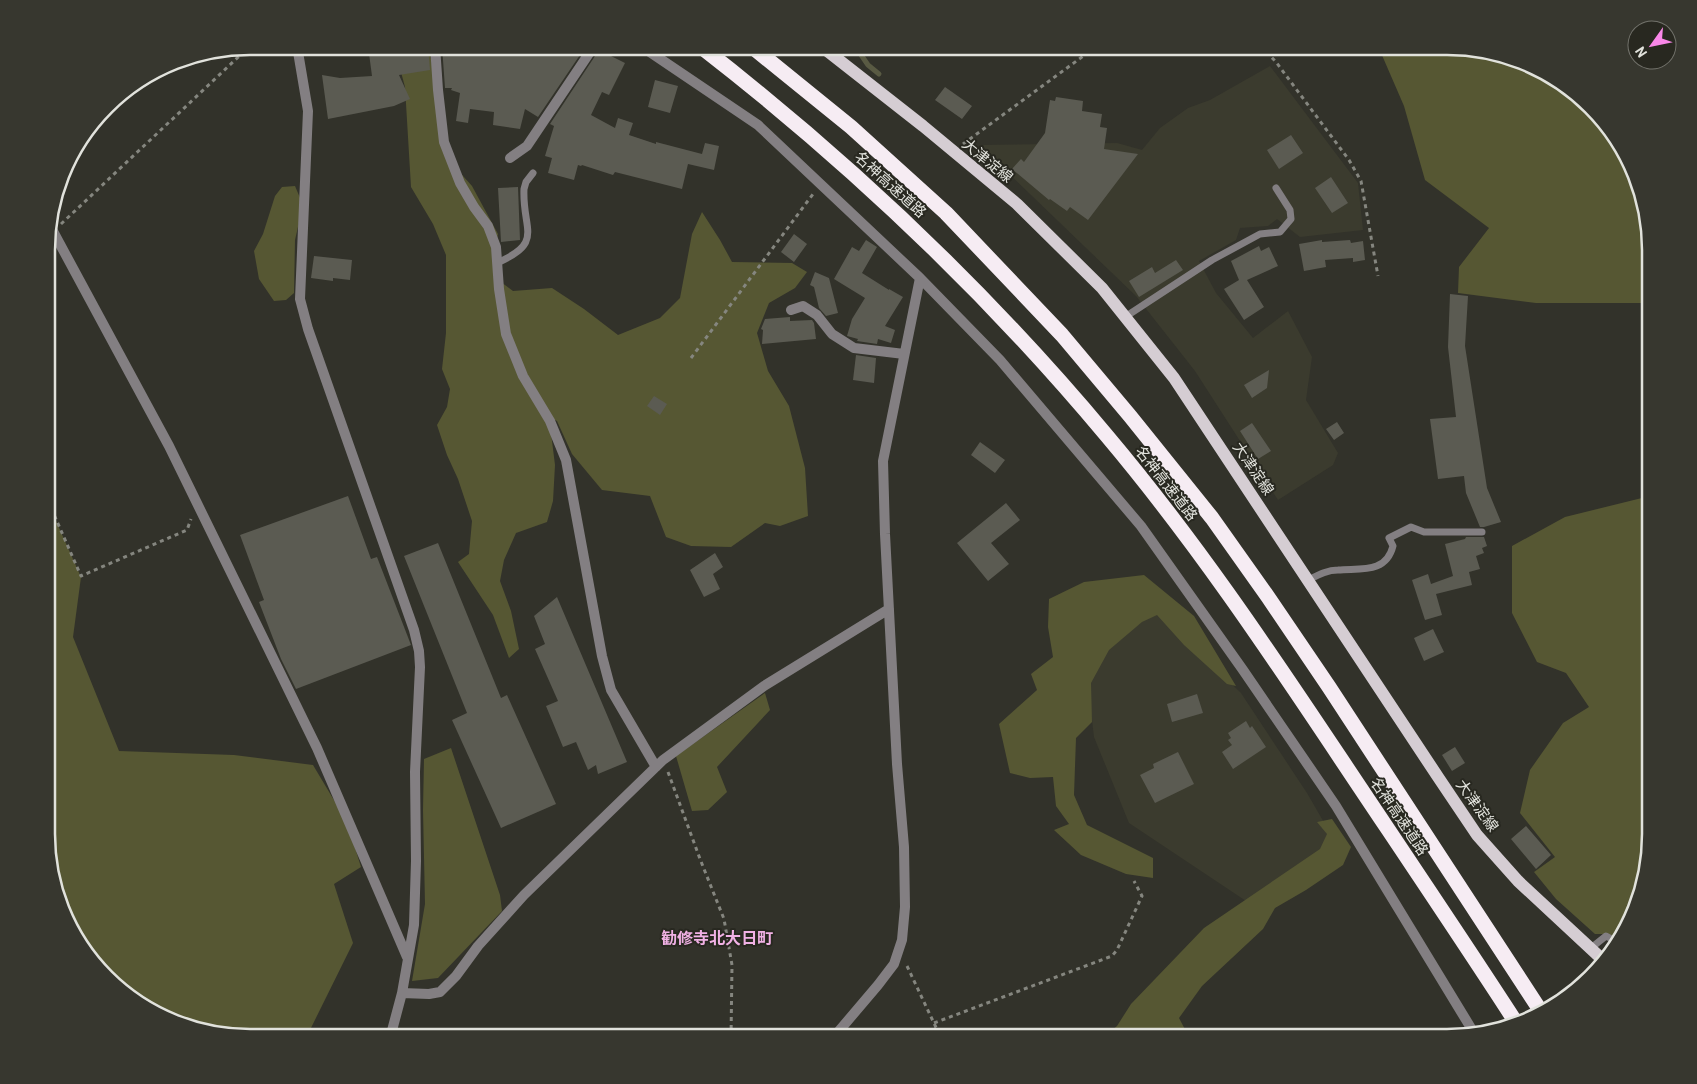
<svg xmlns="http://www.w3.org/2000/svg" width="1697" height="1084" viewBox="0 0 1697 1084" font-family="Barlow,'Noto Sans JP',sans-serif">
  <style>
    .built { fill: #3b3b2e }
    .green { fill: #565733 }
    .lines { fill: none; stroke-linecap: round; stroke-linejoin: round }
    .stream { stroke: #595a43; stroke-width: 5 }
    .building { fill: #5b5b52 }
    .path { stroke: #85867f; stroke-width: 3; stroke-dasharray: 4 4; stroke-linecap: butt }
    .lane { stroke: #837f82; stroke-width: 7 }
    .street { stroke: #837f82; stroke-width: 10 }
    .primary { stroke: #d5cdd3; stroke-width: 12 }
    .highway { stroke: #f6ecf3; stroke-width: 15 }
    .labels { text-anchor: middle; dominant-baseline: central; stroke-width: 4; stroke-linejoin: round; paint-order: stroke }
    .street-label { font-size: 15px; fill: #e1e2dc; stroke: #282820 }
    .neighbourhood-label { font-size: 16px; font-weight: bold; fill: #f1b1e5; stroke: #282820 }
    .rim { fill: none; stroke: #e1e2dc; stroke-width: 2.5 }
  </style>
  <rect width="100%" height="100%" fill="#32322a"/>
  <path class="built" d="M 1270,66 L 1358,183 L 1363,230 L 1300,237 L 1277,219 L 1268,226 L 1240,228 L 1236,240 L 1199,261 L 1216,293 L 1253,338 L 1288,311 L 1312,357 L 1306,400 L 1338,453 L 1333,465 L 1278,500 L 1195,371 L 1136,296 L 979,145 L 1117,143 L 1142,150 L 1160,128 L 1188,108 L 1210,100 Z
    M 1156,612 L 1241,693 L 1307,793 L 1333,838 L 1305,871 L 1252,905 L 1129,823 L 1094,737 L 1088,686 L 1104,649 Z"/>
  <path class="green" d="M 394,46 L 429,46 L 446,157 L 472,186 L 498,234 L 494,254 L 493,276 L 513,291 L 552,288 L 584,309 L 618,335 L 660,318 L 680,298 L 692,234 L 702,212 L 720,240 L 732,262 L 792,263 L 807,272 L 795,288 L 769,303 L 757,333 L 768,371 L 789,406 L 805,468 L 808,516 L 780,526 L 765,523 L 731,547 L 691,546 L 666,537 L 650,496 L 602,490 L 572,454 L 557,421 L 549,417 L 555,465 L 553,501 L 547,522 L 516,533 L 504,560 L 500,581 L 511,611 L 519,649 L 509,658 L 493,615 L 458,562 L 469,554 L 472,521 L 458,479 L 447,455 L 437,425 L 447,407 L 450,389 L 442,369 L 446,333 L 446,255 L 433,224 L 411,187 L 405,87 Z
    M 1378,46 L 1447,46 L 1512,57 L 1560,80 L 1624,148 L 1650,237 L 1650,303 L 1536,303 L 1458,293 L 1459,267 L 1489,228 L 1425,180 L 1404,106 Z
    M 295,186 L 303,205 L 295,240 L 294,293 L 286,300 L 274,301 L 259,279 L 254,251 L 263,234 L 275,196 L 282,187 Z
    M 1650,496 L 1650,847 L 1640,899 L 1620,940 L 1606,934 L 1595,934 L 1556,899 L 1534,872 L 1555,857 L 1520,813 L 1530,770 L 1563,723 L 1589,707 L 1566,673 L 1537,662 L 1512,613 L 1512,546 L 1565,517 Z
    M 48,503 L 81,577 L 73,637 L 119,751 L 234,755 L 313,765 L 347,822 L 361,867 L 334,884 L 353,943 L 309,1032 L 308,1038 L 250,1038 L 197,1031 L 137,1004 L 80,947 L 48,860 Z
    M 1144,575 L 1194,616 L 1236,686 L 1227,684 L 1184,645 L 1157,615 L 1142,622 L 1109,650 L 1091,683 L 1092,722 L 1076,738 L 1074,795 L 1087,825 L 1153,858 L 1153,878 L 1126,874 L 1081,855 L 1054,830 L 1069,824 L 1056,806 L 1053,777 L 1030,778 L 1010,773 L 999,724 L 1037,690 L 1031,674 L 1053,657 L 1048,627 L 1049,599 L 1084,582 Z
    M 765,693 L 770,710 L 717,767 L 727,792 L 708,810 L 692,811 L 676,756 Z
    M 451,748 L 500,895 L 502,911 L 438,978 L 412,981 L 425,904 L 423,810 L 424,759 Z
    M 1332,819 L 1351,847 L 1343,865 L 1306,890 L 1275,908 L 1263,929 L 1202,986 L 1179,1018 L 1189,1037 L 1104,1037 L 1117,1026 L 1131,1004 L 1204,928 L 1320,849 L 1327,834 L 1317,822 Z"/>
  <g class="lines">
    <path class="stream" d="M 855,46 L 868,65 L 879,74"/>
  </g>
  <path class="building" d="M 368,46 L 428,46 L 430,70 L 399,75 L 410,99 L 394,106 L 328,119 L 322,75 L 340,78 L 372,76 Z
    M 442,46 L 586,46 L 538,117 L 525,109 L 520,129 L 493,125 L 494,112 L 470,109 L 468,123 L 456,121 L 460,93 L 451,90 L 452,88 L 445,88 Z
    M 599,50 L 625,63 L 609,95 L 602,92 L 591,115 L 615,128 L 618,118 L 633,123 L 629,135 L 656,144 L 656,142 L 702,154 L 705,143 L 719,146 L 714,170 L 688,164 L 682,189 L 615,172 L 613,175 L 582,165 L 581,166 L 578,165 L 574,180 L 548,173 L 552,158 L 545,156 L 554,126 L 550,124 Z
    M 655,80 L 678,86 L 670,113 L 648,107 Z
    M 945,87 L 972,106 L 962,119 L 935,100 Z
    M 1056,97 L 1083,101 L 1082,111 L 1102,114 L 1100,127 L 1107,128 L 1104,149 L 1138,154 L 1088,220 L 1070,207 L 1067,211 L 1050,199 L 1049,200 L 1012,169 L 1021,159 L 1024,162 L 1045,133 L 1050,100 L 1055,101 Z
    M 1291,135 L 1303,153 L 1279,169 L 1267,150 Z
    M 1331,177 L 1348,203 L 1332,213 L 1315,188 Z
    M 518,187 L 520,240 L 501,242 L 498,188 Z
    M 794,234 L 807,244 L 794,262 L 781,252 Z
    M 866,240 L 877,247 L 862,273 L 889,290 L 889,289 L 903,297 L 885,326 L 895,330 L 891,343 L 878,339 L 877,344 L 857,341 L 858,339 L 847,336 L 852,319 L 865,298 L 834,279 L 852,247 L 859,251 Z
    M 1322,240 L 1322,242 L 1350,240 L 1351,243 L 1363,241 L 1365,260 L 1353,262 L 1353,258 L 1325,260 L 1326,267 L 1304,271 L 1299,244 Z
    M 1259,246 L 1261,251 L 1269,247 L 1278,266 L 1247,280 L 1264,307 L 1244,320 L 1224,289 L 1239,280 L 1231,261 Z
    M 314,256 L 352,260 L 350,280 L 333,278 L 333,281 L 311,278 Z
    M 1176,260 L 1183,270 L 1139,297 L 1129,281 L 1152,267 L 1155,273 Z
    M 815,272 L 829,278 L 838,313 L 826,316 L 819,308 L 814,287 L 810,285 Z
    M 1450,294 L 1468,296 L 1465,346 L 1487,488 L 1501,522 L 1484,527 L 1480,527 L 1466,493 L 1464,476 L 1438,479 L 1430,419 L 1456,417 L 1448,347 Z
    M 790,317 L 790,321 L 812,320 L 814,323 L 816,339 L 762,344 L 763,330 L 761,329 L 765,319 Z
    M 856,355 L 876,358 L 874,383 L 853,380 Z
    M 1269,370 L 1267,388 L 1252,398 L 1244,385 Z
    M 654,396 L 667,404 L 660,415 L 647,406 Z
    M 1337,422 L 1344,433 L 1334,440 L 1326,429 Z
    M 1252,423 L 1271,451 L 1258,459 L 1240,431 Z
    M 980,442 L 1005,460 L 995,473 L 971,455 Z
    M 348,496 L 371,559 L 377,557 L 411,645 L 296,689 L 281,659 L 259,602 L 264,600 L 240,535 Z
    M 1006,503 L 1020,520 L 991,543 L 1009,564 L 988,581 L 957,543 Z
    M 1466,537 L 1484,537 L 1487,546 L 1482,548 L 1484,553 L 1476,556 L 1480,569 L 1469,572 L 1472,585 L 1436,594 L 1442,615 L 1425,620 L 1412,580 L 1428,574 L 1431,584 L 1453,576 L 1445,544 L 1465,539 Z
    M 438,543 L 501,698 L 507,695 L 556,804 L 501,828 L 452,720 L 467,713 L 404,556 Z
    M 715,553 L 723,567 L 713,574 L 720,589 L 704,597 L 690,570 Z
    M 557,597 L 627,762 L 598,774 L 596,765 L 588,770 L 576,742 L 563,747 L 546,706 L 558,701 L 535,649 L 545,644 L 534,616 Z
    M 1433,629 L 1444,652 L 1424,661 L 1414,638 Z
    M 1197,694 L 1203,713 L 1172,722 L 1167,704 Z
    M 1246,721 L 1250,728 L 1252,726 L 1266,747 L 1233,769 L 1222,752 L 1232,745 L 1228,740 L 1231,738 L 1228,733 Z
    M 1455,747 L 1465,763 L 1452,771 L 1442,755 Z
    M 1178,752 L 1194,784 L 1155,803 L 1140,775 L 1154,768 L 1153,764 Z
    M 1526,826 L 1551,855 L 1536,869 L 1511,839 Z"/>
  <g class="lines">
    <path class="path" d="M 1261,46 L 1276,62 L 1349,160 L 1361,181 L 1378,276
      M 963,144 L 1097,46
      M 61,224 L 250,46
      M 691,358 L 813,194
      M 48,501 L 81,576 L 187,530 L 191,519
      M 668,772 L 700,859 L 724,919 L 732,965 L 731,1038
      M 907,966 L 941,1038
      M 934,1023 L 1112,956 L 1117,950 L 1142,896 L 1134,881"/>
    <path class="lane" d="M 497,263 C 545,242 522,230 524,189 L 526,182 L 533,173
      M 1125,317 L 1212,260 L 1260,234 L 1280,232 L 1291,219 L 1290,210 L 1276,188
      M 1308,580 C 1318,575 1327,570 1338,570 C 1360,568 1386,574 1393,546 L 1389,538 L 1411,527 L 1424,532 L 1482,532
      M 1591,948 L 1606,936 L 1619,943"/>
    <path class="street" d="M 297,46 L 308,111 L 300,299 L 308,329 L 414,630 L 419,651 L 420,667 L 415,772 L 416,861 L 414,925 L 402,993 L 390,1038
      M 435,46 L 438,90 L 444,142 L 460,183 L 474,207 L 488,226 L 496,247 L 499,289 L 506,334 L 523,376 L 550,421 L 566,460 L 602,656 L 611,690 L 656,767
      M 641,46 L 758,125 L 920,278 L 1000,360 L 1141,526 L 1243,670 L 1336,806 L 1474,1033
      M 510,158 L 527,146 L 594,46
      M 48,222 L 169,446 L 317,748 L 407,957
      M 791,310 L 803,306 L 817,315 L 832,334 L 854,348 L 904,354
      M 402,993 L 429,994 L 440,992 L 456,976 L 478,946 L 524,895 L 663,760 L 764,686 L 889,609
      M 833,1038 L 878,985 L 894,964 L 902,940 L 905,907 L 904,847 L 897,764 L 885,534 L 883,461 L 920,278"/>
    <path class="primary" d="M 821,46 L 923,126 L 1017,204 L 1102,288 L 1174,378 L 1438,777 L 1477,835 L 1518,881 L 1603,960"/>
    <path class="highway" d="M 700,46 C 851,163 985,290 1107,436 C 1193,538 1267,648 1341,759 C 1399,846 1458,933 1515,1021
      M 751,46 L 851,127 L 946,213 L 1062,335 L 1130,416 L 1212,518 L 1268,597 L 1329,687 L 1542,1013"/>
  </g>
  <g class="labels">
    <g class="street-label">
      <text transform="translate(988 160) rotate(39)">大津淀線</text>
      <text transform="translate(891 184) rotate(42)">名神高速道路</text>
      <text transform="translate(1254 468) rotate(56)">大津淀線</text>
      <text transform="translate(1167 483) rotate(52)">名神高速道路</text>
      <text transform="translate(1478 805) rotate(54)">大津淀線</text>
      <text transform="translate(1400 816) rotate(56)">名神高速道路</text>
    </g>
    <g class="neighbourhood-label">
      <text x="717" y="937">勧修寺北大日町</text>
    </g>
  </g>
  <path d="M0 0H1697V1084H0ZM250 55H1447A195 195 0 0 1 1642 250V834A195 195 0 0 1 1447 1029H250A195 195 0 0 1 55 834V250A195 195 0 0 1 250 55Z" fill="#37372f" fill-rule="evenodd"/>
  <path class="rim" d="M250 55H1447A195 195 0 0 1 1642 250V834A195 195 0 0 1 1447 1029H250A195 195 0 0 1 55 834V250A195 195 0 0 1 250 55Z"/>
  <g transform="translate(1652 45) rotate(237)"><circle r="24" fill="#282820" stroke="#72726b"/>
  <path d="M0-4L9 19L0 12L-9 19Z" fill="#f987e8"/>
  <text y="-8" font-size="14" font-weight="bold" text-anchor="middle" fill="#e1e2dc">N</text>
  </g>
</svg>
